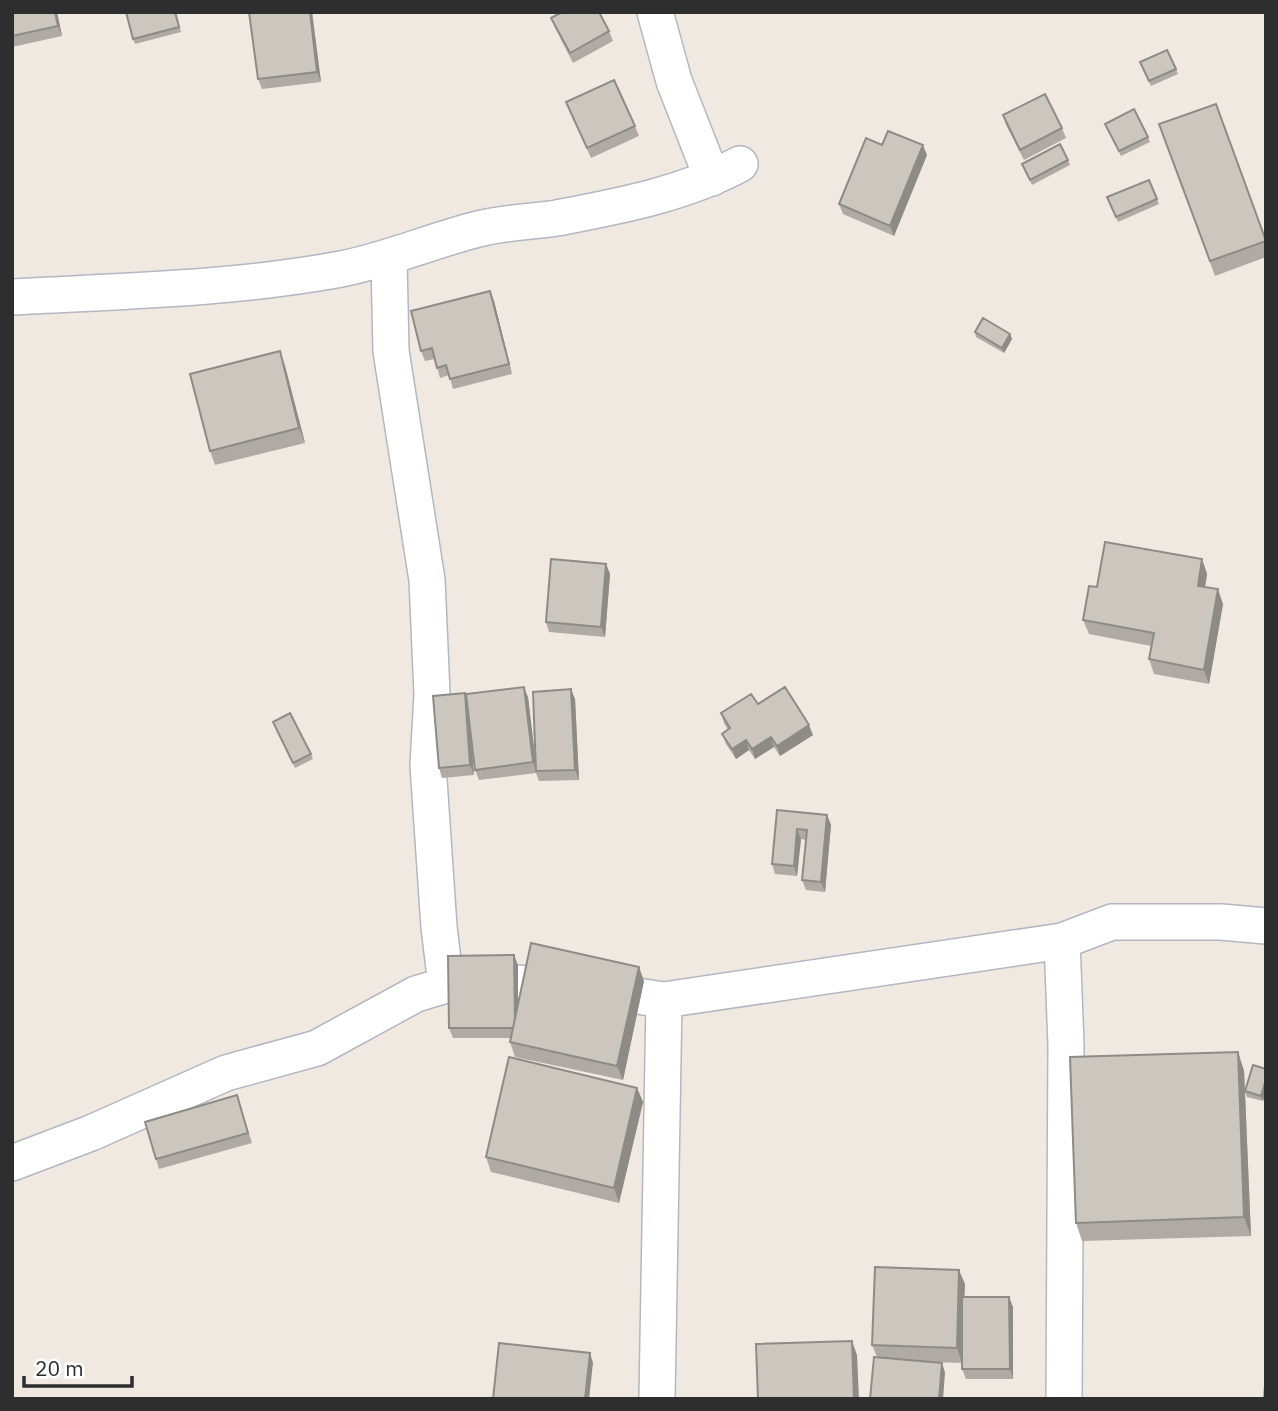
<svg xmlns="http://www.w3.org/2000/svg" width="1278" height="1411" viewBox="0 0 1278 1411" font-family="'IBM Plex Sans',sans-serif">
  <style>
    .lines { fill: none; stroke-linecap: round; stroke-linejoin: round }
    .minor-casing { stroke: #b4b7c1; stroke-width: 38 }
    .minor { stroke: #fff; stroke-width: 35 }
    .wall { fill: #afaba4 }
    .shaded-wall { fill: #8e8b86 }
    .building { fill: #cbc7bf; stroke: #8e8b86; stroke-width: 2 }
  </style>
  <rect width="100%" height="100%" fill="#efe9e1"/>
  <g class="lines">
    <defs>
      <path id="minor" d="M 655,12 L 674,81 L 712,178
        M 389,259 L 391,351 L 427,580 L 432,694 L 428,765 L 439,927 L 446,985
        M 12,297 C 121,291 233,289 341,269 C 388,260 431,241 478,229 C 504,222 531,222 557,218 C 619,206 684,194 740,164
        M 1062,941 L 1066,1045 L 1064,1399
        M 12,1163 L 91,1133 L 226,1073 L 317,1048 L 416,994 L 446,985 L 478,981 L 570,986 L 664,1000 L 1062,941 L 1112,922 L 1221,922 L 1266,926
        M 657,1399 L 664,1000"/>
    </defs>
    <use href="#minor" class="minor-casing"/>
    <use href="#minor" class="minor"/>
  </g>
  <path class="wall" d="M 12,12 L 57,12 L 62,36 L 12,47 Z
    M 176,12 L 181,32 L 135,44 L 133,39 Z
    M 249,12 L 312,12 L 321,82 L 262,89 L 258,79 Z
    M 551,18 L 609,31 L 613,41 L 573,63 L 555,28 Z
    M 1142,67 L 1176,69 L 1178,74 L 1151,86 Z
    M 566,102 L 635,126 L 639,136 L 591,158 Z
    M 1003,115 L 1062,128 L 1066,138 L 1024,160 L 1006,125 Z
    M 1105,124 L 1148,137 L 1150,142 L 1121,156 Z
    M 1159,124 L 1266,240 L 1266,257 L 1215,276 Z
    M 882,145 L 927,155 L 894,236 L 843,214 L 839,204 Z
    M 1068,160 L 1070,165 L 1032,185 L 1022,164 Z
    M 1149,180 L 1159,204 L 1118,222 L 1107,197 Z
    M 494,301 L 512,374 L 453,389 L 449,375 L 440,378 L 435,359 L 425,361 L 421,351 Z
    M 975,332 L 1010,334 L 1012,339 L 1004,353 L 976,337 Z
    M 285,366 L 305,443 L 215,465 L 210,451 Z
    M 1202,559 L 1207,574 L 1205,587 L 1223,604 L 1209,684 L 1154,674 L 1149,659 L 1151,646 L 1089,634 L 1083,620 L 1097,587 Z
    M 606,564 L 610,574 L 605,637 L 549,632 L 546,622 Z
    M 465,693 L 467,699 L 528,697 L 535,759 L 575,699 L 579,780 L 539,781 L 536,773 L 479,780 L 475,770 L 470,726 L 474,775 L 442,778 L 439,768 Z
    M 758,704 L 813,735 L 780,756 L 774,747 L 755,759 L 749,750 L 736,759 L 726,744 L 722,734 L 728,730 L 724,723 L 721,713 Z
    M 273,722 L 311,754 L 313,759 L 295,768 Z
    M 777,810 L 827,815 L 831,825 L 825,892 L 806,890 L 802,880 L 806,840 L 801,839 L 797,876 L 775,874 L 772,864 Z
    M 518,965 L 518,1003 L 644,981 L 623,1080 L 515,1057 L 510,1042 L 511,1038 L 453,1038 L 449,1028 Z
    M 1238,1052 L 1244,1071 L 1245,1091 L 1266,1069 L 1266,1091 L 1263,1101 L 1247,1097 L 1245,1092 L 1251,1236 L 1082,1241 L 1076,1223 Z
    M 637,1088 L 643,1102 L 619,1203 L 491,1172 L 486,1157 Z
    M 240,1105 L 252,1143 L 159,1169 L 156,1159 Z
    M 965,1284 L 964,1297 L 1009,1297 L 1013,1307 L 1013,1379 L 966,1379 L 962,1369 L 962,1363 L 931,1362 L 942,1363 L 945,1373 L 877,1357 L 872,1345 Z"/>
  <path class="shaded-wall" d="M 55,12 L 57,12 L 62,36 L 58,26 Z
    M 310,12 L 312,12 L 321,82 L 317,72 Z
    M 923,145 L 927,155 L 894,236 L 890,226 Z
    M 490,291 L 494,301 L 512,374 L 509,364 Z
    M 1010,334 L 1012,339 L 1004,353 L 1002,348 Z
    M 280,351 L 285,366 L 305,443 L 299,428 Z
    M 1202,559 L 1207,574 L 1203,600 L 1198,586 Z
    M 606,564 L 610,574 L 605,637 L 601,627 Z
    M 1218,589 L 1223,604 L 1209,684 L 1204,670 Z
    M 524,687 L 528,697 L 537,772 L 533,762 Z
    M 571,689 L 575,699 L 579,780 L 575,770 Z
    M 465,693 L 468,703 L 474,775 L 470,765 Z
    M 809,725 L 813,735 L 780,756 L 777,746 Z
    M 771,737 L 774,747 L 755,759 L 752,749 Z
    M 746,740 L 749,750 L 736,759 L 732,749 Z
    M 827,815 L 831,825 L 825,892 L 821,882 Z
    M 797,829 L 801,839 L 797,876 L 794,866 Z
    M 514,955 L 518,965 L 518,1038 L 515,1028 Z
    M 639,967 L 644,981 L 623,1080 L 617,1066 Z
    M 1238,1052 L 1244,1071 L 1251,1236 L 1244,1217 Z
    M 1266,1079 L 1266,1091 L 1263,1101 L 1261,1096 Z
    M 637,1088 L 643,1102 L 619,1203 L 614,1188 Z
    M 959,1270 L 965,1284 L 962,1363 L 957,1348 Z
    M 1009,1297 L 1013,1307 L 1013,1379 L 1010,1369 Z
    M 852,1341 L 857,1355 L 859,1399 L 854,1399 Z
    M 590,1353 L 593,1363 L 589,1399 L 585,1399 Z
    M 942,1363 L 945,1373 L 943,1399 L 939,1399 Z"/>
  <path class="building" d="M 12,12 L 55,12 L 58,26 L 12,36 Z
    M 126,12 L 175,12 L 179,27 L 133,39 Z
    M 249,12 L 310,12 L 317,72 L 258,79 Z
    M 562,12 L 599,12 L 609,31 L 570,53 L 551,18 Z
    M 1167,50 L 1176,69 L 1149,81 L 1140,62 Z
    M 614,80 L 635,126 L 587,148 L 566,102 Z
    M 1045,94 L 1062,128 L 1020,150 L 1003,115 Z
    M 1216,104 L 1266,241 L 1210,261 L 1159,124 Z
    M 1134,109 L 1148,137 L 1119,151 L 1105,124 Z
    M 888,131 L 923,145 L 890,226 L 839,204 L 866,138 L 882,145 Z
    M 1060,144 L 1068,160 L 1030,180 L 1022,164 Z
    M 1149,180 L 1157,199 L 1116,217 L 1107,197 Z
    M 490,291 L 509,364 L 450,379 L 446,365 L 437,368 L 432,348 L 421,351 L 411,311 Z
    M 983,318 L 1010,334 L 1002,348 L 975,332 Z
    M 280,351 L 299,428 L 210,451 L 190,374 Z
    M 1105,542 L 1202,559 L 1198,586 L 1218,589 L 1204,670 L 1149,659 L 1154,633 L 1083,620 L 1089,586 L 1097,587 Z
    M 551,559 L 606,564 L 601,627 L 546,622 Z
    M 524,687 L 533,762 L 475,770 L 466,694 Z
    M 785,687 L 809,725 L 777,746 L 771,737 L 752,749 L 746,740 L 732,749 L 722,734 L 730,728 L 721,713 L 751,694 L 758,704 Z
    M 571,689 L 575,770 L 536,771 L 533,692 Z
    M 465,693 L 470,765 L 439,768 L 433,696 Z
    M 290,713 L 311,754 L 293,763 L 273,722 Z
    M 777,810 L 827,815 L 821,882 L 802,880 L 807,830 L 797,829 L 794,866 L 772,864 Z
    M 531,943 L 639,967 L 617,1066 L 510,1042 Z
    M 514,955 L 515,1019 L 513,1028 L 449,1028 L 448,956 Z
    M 1238,1052 L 1244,1217 L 1076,1223 L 1070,1057 Z
    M 509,1057 L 637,1088 L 614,1188 L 486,1157 Z
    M 1253,1065 L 1266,1069 L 1266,1079 L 1261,1096 L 1245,1091 Z
    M 237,1095 L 248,1133 L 156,1159 L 145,1122 Z
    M 875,1267 L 959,1270 L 957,1348 L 872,1345 Z
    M 962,1297 L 1009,1297 L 1010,1369 L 962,1369 Z
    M 852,1341 L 854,1399 L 758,1399 L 756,1344 Z
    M 499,1343 L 590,1353 L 585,1399 L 493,1399 Z
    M 874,1357 L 942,1363 L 939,1399 L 870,1399 Z
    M 1266,1371 L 1266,1399 L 1264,1399 Z"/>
  <rect width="1278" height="1411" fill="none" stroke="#2e2e2e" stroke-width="28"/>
  <path d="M24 1376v10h108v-10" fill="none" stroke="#2e2e2e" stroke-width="3.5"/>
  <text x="35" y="1376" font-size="21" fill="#2e2e2e" stroke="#ffffff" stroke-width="5" paint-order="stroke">20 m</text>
</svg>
